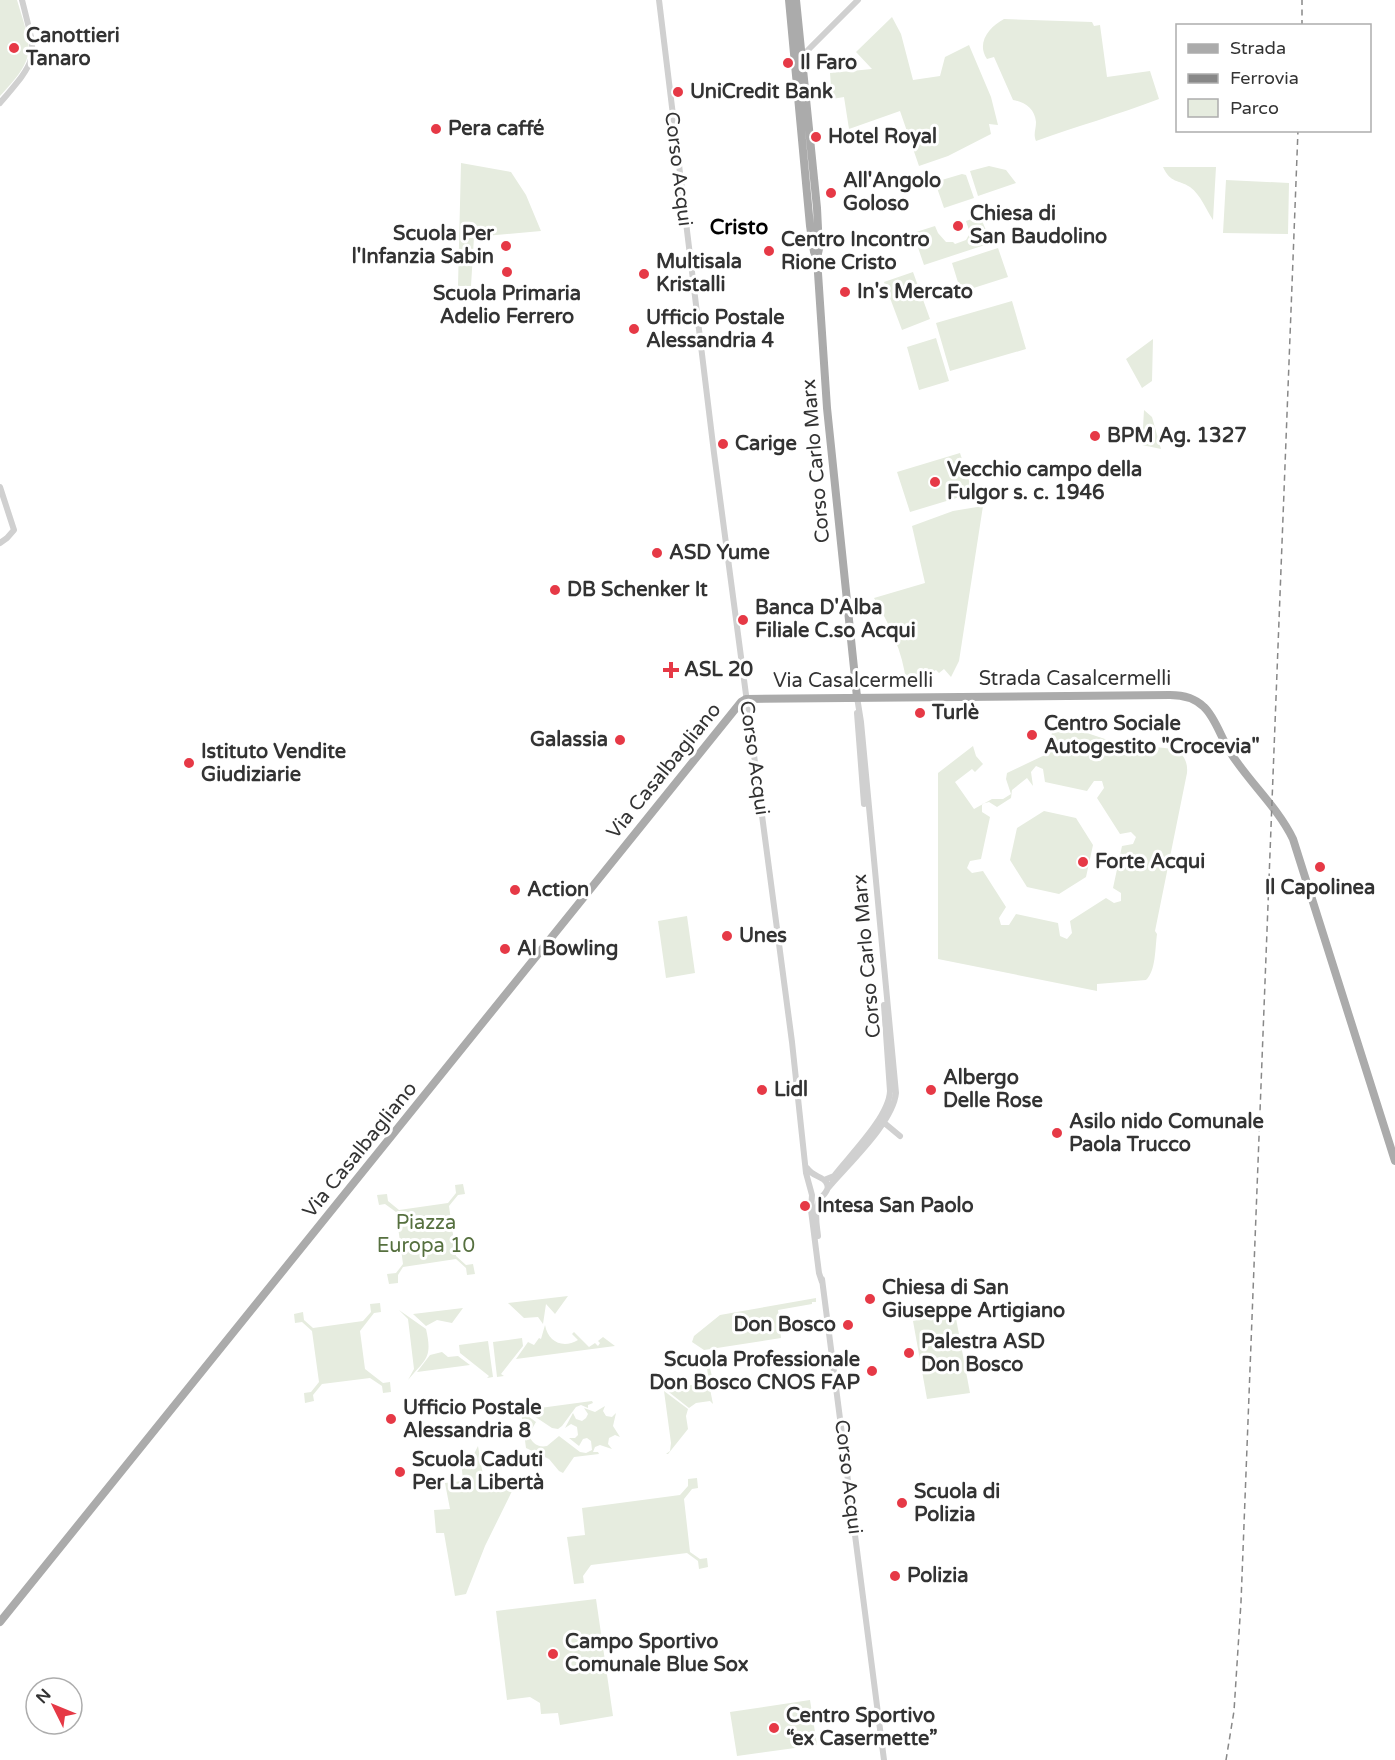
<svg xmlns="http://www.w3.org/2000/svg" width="1395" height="1760" viewBox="0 0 1395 1760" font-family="'Varela Round',sans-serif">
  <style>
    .green { fill: #e6ecdf; fill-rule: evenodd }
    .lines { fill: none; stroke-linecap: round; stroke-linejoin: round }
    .minor { stroke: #d0d0d0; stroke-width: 6 }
    .major { stroke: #ababab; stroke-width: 8 }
    .rail { stroke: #888; stroke-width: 1.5; stroke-dasharray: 6 4.5; stroke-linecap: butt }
    .poi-dot { fill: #e63946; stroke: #fff; stroke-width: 2 }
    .labels { text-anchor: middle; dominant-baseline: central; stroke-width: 6; stroke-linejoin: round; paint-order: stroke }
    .poi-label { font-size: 20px; font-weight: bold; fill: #333; stroke: #fff; text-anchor: start }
    .street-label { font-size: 20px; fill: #333; stroke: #fff }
    .park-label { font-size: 20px; fill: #56703f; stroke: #fff }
    .neighbourhood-label { font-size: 21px; font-weight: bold; fill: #000; stroke: #fff }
  </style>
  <rect width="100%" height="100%" fill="#fff"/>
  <path class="green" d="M 0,0 L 17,0 C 32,50 38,56 0,96 Z
    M 892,17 L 901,34 L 913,80 L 940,76 L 945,57 L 969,45 L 991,97 L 998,125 L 989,124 L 991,134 L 948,156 L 919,166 L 900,111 L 849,129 L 844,97 L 832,99 L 830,73 L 872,69 L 856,52 Z
    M 1004,19 L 1092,22 L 1094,26 L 1100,25 L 1107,77 L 1150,71 L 1159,99 C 1117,115 1078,126 1036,141 C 1033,134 1036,130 1036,122 C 1035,109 1025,102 1013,100 L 994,57 L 987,59 C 976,43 989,27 1004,19 Z
    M 461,163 L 511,172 L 526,195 L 541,231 L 474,237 L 471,286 L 458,286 Z
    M 989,166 L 1006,170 L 1016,183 L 978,196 L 970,171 Z
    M 1163,167 L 1216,167 L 1213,220 C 1206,210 1201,195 1190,187 C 1178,179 1171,184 1163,167 Z
    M 962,174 L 966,175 L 974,198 L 944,208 L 935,182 Z
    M 1226,180 L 1289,183 L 1288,234 L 1223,233 Z
    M 980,216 L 988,235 L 994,233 L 997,241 L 924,265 L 913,233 L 935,226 L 938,233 L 946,242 L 953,242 L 955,244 L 966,240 L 970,233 L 966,221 Z
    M 998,248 L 1008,277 L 961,292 L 952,263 Z
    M 913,272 L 930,319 L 902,330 L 884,282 Z
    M 1012,301 L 1026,349 L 950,371 L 936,323 Z
    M 936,338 L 949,381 L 919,390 L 907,347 Z
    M 1153,339 L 1152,381 L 1142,388 L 1126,359 Z
    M 1144,410 L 1152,417 L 1161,449 L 1142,445 Z
    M 960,453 L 973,493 L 910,512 L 897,472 Z
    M 983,506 L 959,661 L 951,677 L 944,669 L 939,673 L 936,670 L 915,682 L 906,682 C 903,651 889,624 874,598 L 925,583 L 912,526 L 953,511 Z
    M 1052,732 L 1087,733 L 1117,743 L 1174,749 C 1184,754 1188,762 1187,773 L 1155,931 L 1157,934 C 1155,948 1156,971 1146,980 L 1097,984 L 1097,991 L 938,959 L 938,773 L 973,746 L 976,756 L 983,764 L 975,772 L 972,769 L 955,782 L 974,809 L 992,799 L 1003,799 L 1011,794 L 1006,779 L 1007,773 L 1049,753 ZM 1036,766 L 1043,769 L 1045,782 L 1087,791 L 1094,781 L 1102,781 L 1104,788 L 1097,798 L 1120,834 L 1131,832 L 1136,837 L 1133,844 L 1122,846 L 1113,888 L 1121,893 L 1121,901 L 1114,903 L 1106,898 L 1070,921 L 1072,933 L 1067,939 L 1060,936 L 1058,923 L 1016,914 L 1009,925 L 1001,925 L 999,918 L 1006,907 L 983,871 L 972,873 L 967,868 L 970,861 L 981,859 L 990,817 L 982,812 L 982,804 L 989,802 L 997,807 L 1011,798 L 1012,790 L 1027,778 L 1033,786 L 1031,772 Z
    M 1044,811 L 1076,818 L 1093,845 L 1086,877 L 1059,894 L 1027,887 L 1010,860 L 1017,828 Z
    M 687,916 L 695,973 L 666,978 L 658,921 Z
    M 463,1184 L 465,1194 L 458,1195 L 449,1206 L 456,1256 L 466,1265 L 473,1264 L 475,1274 L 467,1275 L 466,1268 L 456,1259 L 403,1267 L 398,1275 L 398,1283 L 389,1284 L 387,1274 L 396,1273 L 403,1264 L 396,1212 L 385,1204 L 379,1205 L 377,1195 L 387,1194 L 388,1201 L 399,1210 L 448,1203 L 456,1193 L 455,1185 Z
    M 568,1296 L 555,1314 L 546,1304 L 543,1324 L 538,1317 L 524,1318 L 508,1303 Z
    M 816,1298 L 816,1302 L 812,1302 L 812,1304 L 778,1310 L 781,1338 L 704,1350 L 692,1342 L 694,1336 L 720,1315 Z
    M 380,1303 L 381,1312 L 374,1313 L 360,1331 L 365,1369 L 383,1383 L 390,1382 L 391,1392 L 383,1393 L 382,1386 L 370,1378 L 322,1384 L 313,1395 L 314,1401 L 305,1403 L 304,1393 L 311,1392 L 319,1382 L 312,1331 L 302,1322 L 295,1323 L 294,1314 L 303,1312 L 304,1320 L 313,1328 L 363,1321 L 371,1312 L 370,1304 Z
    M 463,1308 L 452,1323 L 437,1320 L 426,1326 L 413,1314 Z
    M 399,1310 L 426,1329 C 433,1359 425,1359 408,1380 L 414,1369 L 408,1319 Z
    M 955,1313 L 970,1393 L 927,1399 L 913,1321 Z
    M 545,1325 C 548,1342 563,1349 578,1340 L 572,1334 L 574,1332 L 589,1347 L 595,1343 L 598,1346 L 600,1343 L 598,1341 L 603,1337 L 615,1346 L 516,1359 L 528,1342 L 534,1345 L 539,1338 L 541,1339 Z
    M 522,1338 L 523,1346 L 501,1374 L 504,1376 L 497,1377 L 493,1342 Z
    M 488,1341 L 493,1377 L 487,1378 L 489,1376 L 460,1353 L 459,1345 Z
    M 442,1352 L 448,1357 L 458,1356 L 470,1365 L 417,1372 L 430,1355 Z
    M 707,1368 L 710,1368 L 713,1381 L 709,1384 L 713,1404 L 710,1401 L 696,1403 L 689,1408 L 665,1389 L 698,1384 L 705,1381 L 708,1376 Z
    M 664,1391 L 688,1409 L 686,1416 L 688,1429 L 668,1454 L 666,1454 L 670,1451 L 671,1443 Z
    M 592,1401 L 593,1403 L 588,1405 L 588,1408 L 581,1405 L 576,1407 L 562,1426 L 558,1429 L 552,1428 L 525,1410 Z
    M 605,1406 L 603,1411 L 606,1416 L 612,1417 L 616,1413 L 613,1426 L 620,1437 L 615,1435 L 609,1438 L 608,1444 L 612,1449 L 600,1445 L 595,1447 L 593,1452 L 598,1452 L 599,1454 L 574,1457 L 563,1473 L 559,1471 L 549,1459 L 526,1448 L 521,1411 L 536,1422 L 529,1434 C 531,1443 538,1448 547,1446 L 559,1436 L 580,1452 L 586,1453 L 592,1450 L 591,1441 L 587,1438 L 583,1439 L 579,1446 L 569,1438 L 575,1438 L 578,1435 L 577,1427 L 571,1424 L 565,1428 L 573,1413 L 576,1419 L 582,1421 L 586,1418 L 588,1414 L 584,1408 L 595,1412 Z
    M 478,1446 L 485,1487 L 501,1484 L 501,1475 L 507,1479 L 517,1477 L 515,1485 L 485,1546 L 466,1594 L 455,1596 L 444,1533 L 436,1533 L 434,1510 L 450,1509 L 445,1483 L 463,1481 L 461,1459 L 474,1454 Z
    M 697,1478 L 698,1488 L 692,1489 L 684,1499 L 690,1552 L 700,1559 L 707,1558 L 708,1567 L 699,1569 L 698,1561 L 687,1553 L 591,1565 L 583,1576 L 584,1583 L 574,1584 L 567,1537 L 585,1535 L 582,1508 L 680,1495 L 688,1486 L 688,1479 Z
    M 596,1599 L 613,1716 L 560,1725 L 558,1713 L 541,1714 L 540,1703 L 530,1697 L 507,1700 L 496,1611 Z
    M 810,1700 L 817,1745 L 737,1756 L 730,1712 Z"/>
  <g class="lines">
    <path class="minor" d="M 659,0 L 714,453 L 792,1042 L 806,1173 L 812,1195 L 811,1210 L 819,1273 L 822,1282
      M 801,57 L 858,0
      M 0,103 C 40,56 37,60 22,0
      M 0,487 L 14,530 L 7,538 L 0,543
      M 857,713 L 864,804
      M 882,1121 L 900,1136
      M 807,1168 C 813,1177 822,1176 826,1182 C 832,1191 820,1196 818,1203 C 814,1213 817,1226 818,1236
      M 824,1180 L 834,1176 C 850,1155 889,1117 890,1091 L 884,1005
      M 828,1188 C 848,1164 893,1123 896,1093 L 861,722 L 857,697
      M 822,1279 L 884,1760"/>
    <path class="major" d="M 789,0 L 810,226 L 814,252 L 817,258 L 827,408 L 857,697
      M 796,0 L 817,208 L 819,249 L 817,258
      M 0,1622 L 741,702 L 746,699 L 1170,695 C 1182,695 1195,698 1204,707 C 1216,718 1222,741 1232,755 C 1251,784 1278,808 1293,839 L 1395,1161"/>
    <path class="rail" d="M 1302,26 L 1302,0
      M 1226,1760 L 1234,1711 L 1241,1602 L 1298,130"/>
  </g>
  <g class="poi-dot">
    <circle cx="14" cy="48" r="6"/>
    <circle cx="788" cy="63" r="6"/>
    <circle cx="678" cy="92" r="6"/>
    <circle cx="436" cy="129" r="6"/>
    <circle cx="816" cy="137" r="6"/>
    <circle cx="831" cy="193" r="6"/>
    <circle cx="958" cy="226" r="6"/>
    <circle cx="506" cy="246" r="6"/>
    <circle cx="769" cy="251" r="6"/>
    <circle cx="507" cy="272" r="6"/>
    <circle cx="644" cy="274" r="6"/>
    <circle cx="845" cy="292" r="6"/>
    <circle cx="634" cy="329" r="6"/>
    <circle cx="1095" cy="436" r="6"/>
    <circle cx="723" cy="444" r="6"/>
    <circle cx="935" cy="482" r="6"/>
    <circle cx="657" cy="553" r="6"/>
    <circle cx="555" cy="590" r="6"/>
    <circle cx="743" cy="620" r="6"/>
    <path d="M668 661h6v6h6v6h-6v6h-6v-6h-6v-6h6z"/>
    <circle cx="920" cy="713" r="6"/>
    <circle cx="1032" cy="735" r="6"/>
    <circle cx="620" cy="740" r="6"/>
    <circle cx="189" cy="763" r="6"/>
    <circle cx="1083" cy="862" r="6"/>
    <circle cx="1320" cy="867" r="6"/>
    <circle cx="515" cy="890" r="6"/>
    <circle cx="727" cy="936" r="6"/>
    <circle cx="505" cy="949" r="6"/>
    <circle cx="762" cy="1090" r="6"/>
    <circle cx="931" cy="1090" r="6"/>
    <circle cx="1057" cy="1133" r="6"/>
    <circle cx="805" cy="1206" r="6"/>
    <circle cx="870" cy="1299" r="6"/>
    <circle cx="848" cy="1325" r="6"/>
    <circle cx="909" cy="1353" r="6"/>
    <circle cx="872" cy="1371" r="6"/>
    <circle cx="391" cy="1419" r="6"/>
    <circle cx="400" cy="1472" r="6"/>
    <circle cx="902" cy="1503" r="6"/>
    <circle cx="895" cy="1576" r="6"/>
    <circle cx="553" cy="1654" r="6"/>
    <circle cx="774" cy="1728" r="6"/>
  </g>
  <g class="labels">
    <g class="poi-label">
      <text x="26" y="36">Canottieri<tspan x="26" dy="23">Tanaro</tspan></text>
      <text x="800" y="63">Il Faro</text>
      <text x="690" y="92">UniCredit Bank</text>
      <text x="448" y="129">Pera caffé</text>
      <text x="828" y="137">Hotel Royal</text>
      <text x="843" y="181">All'Angolo<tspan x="843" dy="23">Goloso</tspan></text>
      <text x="970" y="214">Chiesa di<tspan x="970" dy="23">San Baudolino</tspan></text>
      <text x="494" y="234" text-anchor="end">Scuola Per<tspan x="494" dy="23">l'Infanzia Sabin</tspan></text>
      <text x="781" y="240">Centro Incontro<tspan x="781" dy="23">Rione Cristo</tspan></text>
      <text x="656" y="262">Multisala<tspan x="656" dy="23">Kristalli</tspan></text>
      <text x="857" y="292">In's Mercato</text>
      <text x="507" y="294" text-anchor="middle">Scuola Primaria<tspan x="507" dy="23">Adelio Ferrero</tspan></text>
      <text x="646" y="318">Ufficio Postale<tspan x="646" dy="23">Alessandria 4</tspan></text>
      <text x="1107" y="436">BPM Ag. 1327</text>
      <text x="735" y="444">Carige</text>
      <text x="947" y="470">Vecchio campo della<tspan x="947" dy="23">Fulgor s. c. 1946</tspan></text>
      <text x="669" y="553">ASD Yume</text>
      <text x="567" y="590">DB Schenker It</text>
      <text x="755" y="608">Banca D'Alba<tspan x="755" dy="23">Filiale C.so Acqui</tspan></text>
      <text x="684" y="670">ASL 20</text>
      <text x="932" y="713">Turlè</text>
      <text x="1044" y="724">Centro Sociale<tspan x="1044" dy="23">Autogestito "Crocevia"</tspan></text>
      <text x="608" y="740" text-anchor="end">Galassia</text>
      <text x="201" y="752">Istituto Vendite<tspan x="201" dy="23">Giudiziarie</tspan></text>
      <text x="1095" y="862">Forte Acqui</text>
      <text x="1320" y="888" text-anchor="middle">Il Capolinea</text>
      <text x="527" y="890">Action</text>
      <text x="739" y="936">Unes</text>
      <text x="517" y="949">Al Bowling</text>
      <text x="943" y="1078">Albergo<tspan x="943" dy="23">Delle Rose</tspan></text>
      <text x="774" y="1090">Lidl</text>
      <text x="1069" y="1122">Asilo nido Comunale<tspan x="1069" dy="23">Paola Trucco</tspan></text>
      <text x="817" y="1206">Intesa San Paolo</text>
      <text x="882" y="1288">Chiesa di San<tspan x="882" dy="23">Giuseppe Artigiano</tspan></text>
      <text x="836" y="1325" text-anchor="end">Don Bosco</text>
      <text x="921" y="1342">Palestra ASD<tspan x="921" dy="23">Don Bosco</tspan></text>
      <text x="860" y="1360" text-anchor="end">Scuola Professionale<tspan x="860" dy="23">Don Bosco CNOS FAP</tspan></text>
      <text x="403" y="1408">Ufficio Postale<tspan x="403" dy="23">Alessandria 8</tspan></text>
      <text x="412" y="1460">Scuola Caduti<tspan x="412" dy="23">Per La Libertà</tspan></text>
      <text x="914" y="1492">Scuola di<tspan x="914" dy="23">Polizia</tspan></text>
      <text x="907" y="1576">Polizia</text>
      <text x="565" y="1642">Campo Sportivo<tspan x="565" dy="23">Comunale Blue Sox</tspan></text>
      <text x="786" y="1716">Centro Sportivo<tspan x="786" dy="23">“ex Casermette”</tspan></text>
    </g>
    <g class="street-label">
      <text transform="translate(678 169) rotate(83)">Corso Acqui</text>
      <text transform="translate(816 461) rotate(-95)">Corso Carlo Marx</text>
      <text x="1075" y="679">Strada Casalcermelli</text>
      <text x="853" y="681">Via Casalcermelli</text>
      <text transform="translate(754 758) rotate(82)">Corso Acqui</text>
      <text transform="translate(664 771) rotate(-51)">Via Casalbagliano</text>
      <text transform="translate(867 956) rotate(-95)">Corso Carlo Marx</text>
      <text transform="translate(360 1150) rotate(-51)">Via Casalbagliano</text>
      <text transform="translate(848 1477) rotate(83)">Corso Acqui</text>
    </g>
    <g class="park-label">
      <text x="426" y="1223">Piazza<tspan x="426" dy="23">Europa 10</tspan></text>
    </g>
    <g class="neighbourhood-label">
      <text x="739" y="227">Cristo</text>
    </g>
  </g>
  <rect x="1176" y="24" width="195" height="108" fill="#ffffff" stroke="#adadad" stroke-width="1.5"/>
  <rect x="1188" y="44" width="30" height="9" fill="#ababab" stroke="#adadad" stroke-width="1.5"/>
  <text x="1230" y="54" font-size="18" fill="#333333">Strada</text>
  <rect x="1188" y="74" width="30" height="9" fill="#888888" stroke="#adadad" stroke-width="1.5"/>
  <text x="1230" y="84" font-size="18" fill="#333333">Ferrovia</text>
  <rect x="1188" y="99" width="30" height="18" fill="#e6ecdf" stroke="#adadad" stroke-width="1.5"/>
  <text x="1230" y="114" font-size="18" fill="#333333">Parco</text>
  <g transform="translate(54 1706) rotate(313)"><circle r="28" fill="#ffffff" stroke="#adadad" stroke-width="1.5"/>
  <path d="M0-4.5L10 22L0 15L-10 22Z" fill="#e63946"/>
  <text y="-9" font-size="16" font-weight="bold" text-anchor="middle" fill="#333333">N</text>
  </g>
</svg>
